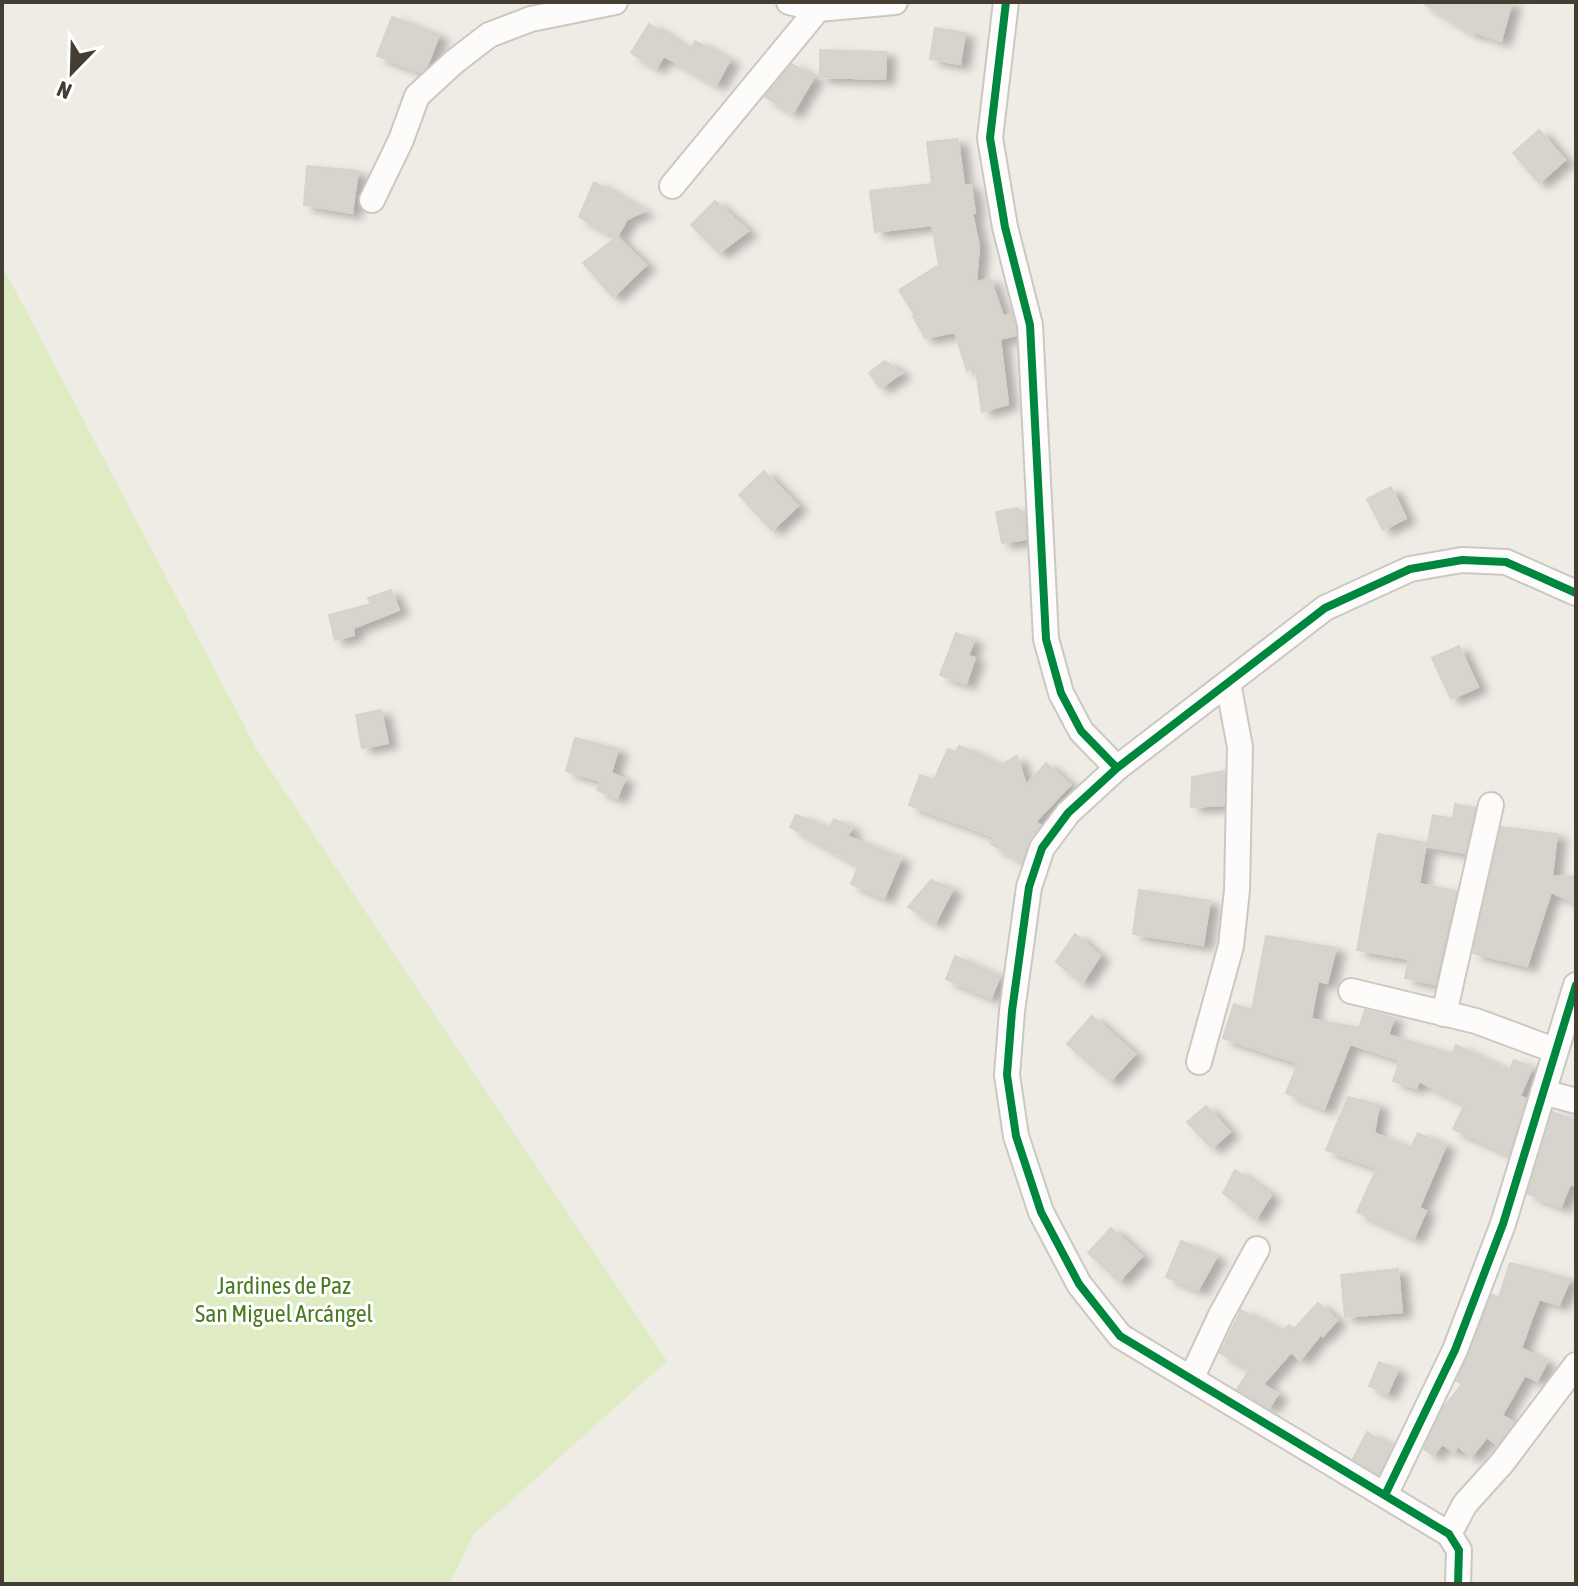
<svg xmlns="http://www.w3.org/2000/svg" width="1578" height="1586" viewBox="0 0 1578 1586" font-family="'Asap Condensed',sans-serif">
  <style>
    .green { fill: #dfecc3 }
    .building { fill: #d7d3cd; stroke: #d7d3cc; stroke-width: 2; filter: url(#shadow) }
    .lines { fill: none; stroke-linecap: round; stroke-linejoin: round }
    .minor-casing { stroke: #cbc8c2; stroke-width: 28 }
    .minor { stroke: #fdfcfb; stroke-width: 24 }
    .cycleway-casing { stroke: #fff; stroke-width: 13 }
    .cycleway { stroke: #00873e; stroke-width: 8 }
    .labels { text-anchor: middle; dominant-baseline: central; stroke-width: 6; stroke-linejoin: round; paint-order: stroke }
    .park-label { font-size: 24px; fill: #4a7b21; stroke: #fff }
  </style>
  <defs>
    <filter id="shadow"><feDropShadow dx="9" dy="5" stdDeviation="4" flood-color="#0004"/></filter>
  </defs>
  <rect width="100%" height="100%" fill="#efece6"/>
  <path class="green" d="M 2,265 L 257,750 L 667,1361 L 473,1535 L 450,1584 L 2,1584 Z"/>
  <path class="building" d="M 1421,2 L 1512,2 L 1501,41 L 1475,32 L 1474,34 Z
    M 392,17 L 439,35 L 427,66 L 421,72 L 377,56 Z
    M 649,24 L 690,50 L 695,41 L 730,60 L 716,85 L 664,56 L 656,68 L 631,53 Z
    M 935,28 L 965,33 L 960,64 L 930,59 Z
    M 820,50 L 886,52 L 885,79 L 820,77 Z
    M 792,64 L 814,77 L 793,113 L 765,97 Z
    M 1539,130 L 1565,160 L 1539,183 L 1513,153 Z
    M 958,139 L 964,186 L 971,185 L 975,213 L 972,213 L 979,246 L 976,283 L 990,278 L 1003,316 L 1012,314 L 1015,327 L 1016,335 L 1000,339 L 1008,404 L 982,412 L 975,364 L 967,371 L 955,332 L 925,338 L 913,316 L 915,315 L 899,290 L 939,265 L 932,225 L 875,232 L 870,191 L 932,184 L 927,142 Z
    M 307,166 L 358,171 L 352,213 L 304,205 Z
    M 594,182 L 645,211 L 627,219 L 617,237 L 646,265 L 613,297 L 583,263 L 617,237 L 579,217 Z
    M 715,201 L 748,231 L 719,253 L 691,225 Z
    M 885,361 L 902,373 L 880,388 L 869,373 Z
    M 764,471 L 798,506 L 772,530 L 739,495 Z
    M 1391,487 L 1406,518 L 1383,530 L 1367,499 Z
    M 1017,508 L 1024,513 L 1026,539 L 1002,543 L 996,512 Z
    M 391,590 L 399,610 L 353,628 L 354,635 L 335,640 L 329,615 L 371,604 L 368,598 Z
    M 956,633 L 974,640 L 968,656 L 975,658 L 966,684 L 940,675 Z
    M 1459,646 L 1478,687 L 1451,699 L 1432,658 Z
    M 381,710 L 388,743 L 362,748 L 356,715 Z
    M 575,738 L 618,749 L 611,773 L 625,779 L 617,798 L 597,790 L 601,781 L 566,771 Z
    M 959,746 L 1001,765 L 1017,756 L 1026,785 L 1046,763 L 1070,785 L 1035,822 L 1040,825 L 1028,843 L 1022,861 L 991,844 L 995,837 L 909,805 L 920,775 L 934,780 L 948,749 L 956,752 Z
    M 1224,771 L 1224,805 L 1191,807 L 1192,777 Z
    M 1455,804 L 1475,808 L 1465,853 L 1427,846 L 1433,815 L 1453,819 Z
    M 796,815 L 829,828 L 834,819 L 852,828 L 847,836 L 901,858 L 884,898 L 851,884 L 859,865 L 790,827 Z
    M 1501,827 L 1557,834 L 1552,877 L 1576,876 L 1576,903 L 1551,892 L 1527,966 L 1473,953 Z
    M 1378,834 L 1426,843 L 1419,884 L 1456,891 L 1435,984 L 1405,978 L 1409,959 L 1357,950 Z
    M 931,880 L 953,889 L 935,923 L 908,907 Z
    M 1139,890 L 1210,901 L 1203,945 L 1133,934 Z
    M 1075,934 L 1100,956 L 1082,983 L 1056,962 Z
    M 1266,936 L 1336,948 L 1327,983 L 1318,981 L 1311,1019 L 1359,1028 L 1365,1010 L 1394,1018 L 1388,1035 L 1452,1054 L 1456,1045 L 1509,1071 L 1514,1060 L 1532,1068 L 1520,1096 L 1526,1099 L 1509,1154 L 1453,1129 L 1465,1104 L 1419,1081 L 1416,1088 L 1393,1081 L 1400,1060 L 1350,1044 L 1324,1109 L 1286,1093 L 1298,1063 L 1223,1038 L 1234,1004 L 1252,1010 Z
    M 955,956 L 1000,976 L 991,998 L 946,979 Z
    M 1092,1016 L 1135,1054 L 1110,1081 L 1067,1044 Z
    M 1348,1097 L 1379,1105 L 1374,1133 L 1411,1148 L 1418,1133 L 1446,1145 L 1419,1208 L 1426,1211 L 1414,1238 L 1357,1212 L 1377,1168 L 1326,1150 Z
    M 1206,1106 L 1230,1132 L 1212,1148 L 1187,1122 Z
    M 1553,1112 L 1576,1121 L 1576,1186 L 1570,1184 L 1561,1207 L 1528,1194 Z
    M 1235,1170 L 1271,1195 L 1256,1219 L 1223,1193 Z
    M 1111,1228 L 1142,1256 L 1119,1281 L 1088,1253 Z
    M 1181,1241 L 1217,1256 L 1198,1290 L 1166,1277 Z
    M 1510,1263 L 1570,1279 L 1559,1305 L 1539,1299 L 1521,1348 L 1547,1362 L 1537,1381 L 1525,1375 L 1502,1415 L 1514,1423 L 1497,1445 L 1487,1437 L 1471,1457 L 1458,1446 L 1454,1452 L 1442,1444 L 1433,1455 L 1424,1449 L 1443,1408 L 1462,1384 L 1457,1381 L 1492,1295 L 1499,1297 Z
    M 1398,1269 L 1402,1312 L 1345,1317 L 1341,1275 Z
    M 1318,1303 L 1337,1320 L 1323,1336 L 1321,1334 L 1300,1360 L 1291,1352 L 1263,1384 L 1278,1394 L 1269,1408 L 1237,1389 L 1250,1369 L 1220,1353 L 1241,1310 L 1282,1332 L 1289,1325 L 1294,1329 Z
    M 1379,1362 L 1398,1370 L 1387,1394 L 1369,1386 Z
    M 1367,1432 L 1392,1447 L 1378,1474 L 1353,1459 Z"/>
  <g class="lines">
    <defs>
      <path id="minor" d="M 789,2 L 818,9
        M 1006,2 L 990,138 L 1005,227 L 1030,325 L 1046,639 L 1061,693 L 1081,731 L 1117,768
        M 672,186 L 818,9 L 895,2
        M 372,200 L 401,140 L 417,96 L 454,62 L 489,35 L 531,19 L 615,2
        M 1351,991 L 1476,1021 L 1554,1050
        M 1444,1014 L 1491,805
        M 1199,1062 L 1231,946 L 1237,890 L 1240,747 L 1228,683
        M 1543,1092 L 1576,1101
        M 1191,1379 L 1221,1315 L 1257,1249
        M 1385,1495 L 1455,1350 L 1503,1224 L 1576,985
        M 1449,1534 L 1465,1504 L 1502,1463 L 1576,1365
        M 1458,1584 L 1459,1550 L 1449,1534 L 1120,1336 L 1079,1284 L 1041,1212 L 1016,1136 L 1007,1075 L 1012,1011 L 1029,887 L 1042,848 L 1068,813 L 1117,768 L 1325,608 L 1410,569 L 1462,560 L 1506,562 L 1576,593"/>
    </defs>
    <use href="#minor" class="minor-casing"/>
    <use href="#minor" class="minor"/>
    <defs>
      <path id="cycleway" d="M 1006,2 L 990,138 L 1005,227 L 1030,325 L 1046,639 L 1061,693 L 1081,731 L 1117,768
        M 1385,1495 L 1455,1350 L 1503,1224 L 1576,985
        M 1458,1584 L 1459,1550 L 1449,1534 L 1120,1336 L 1079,1284 L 1041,1212 L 1016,1136 L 1007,1075 L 1012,1011 L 1029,887 L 1042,848 L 1068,813 L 1117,768 L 1325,608 L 1410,569 L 1462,560 L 1506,562 L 1576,593"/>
    </defs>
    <use href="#cycleway" class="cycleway-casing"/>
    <use href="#cycleway" class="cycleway"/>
  </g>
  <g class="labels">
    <g class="park-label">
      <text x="284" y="1285">Jardines de Paz<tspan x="284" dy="28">San Miguel Arcángel</tspan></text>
    </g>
  </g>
  <rect width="1578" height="1586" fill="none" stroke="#453c32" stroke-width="8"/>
  <g transform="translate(72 72) rotate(203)" stroke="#ffffff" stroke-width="6" paint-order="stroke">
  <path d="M0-6L14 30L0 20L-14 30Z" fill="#453c32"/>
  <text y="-12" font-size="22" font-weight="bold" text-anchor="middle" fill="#453c32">N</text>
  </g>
</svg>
